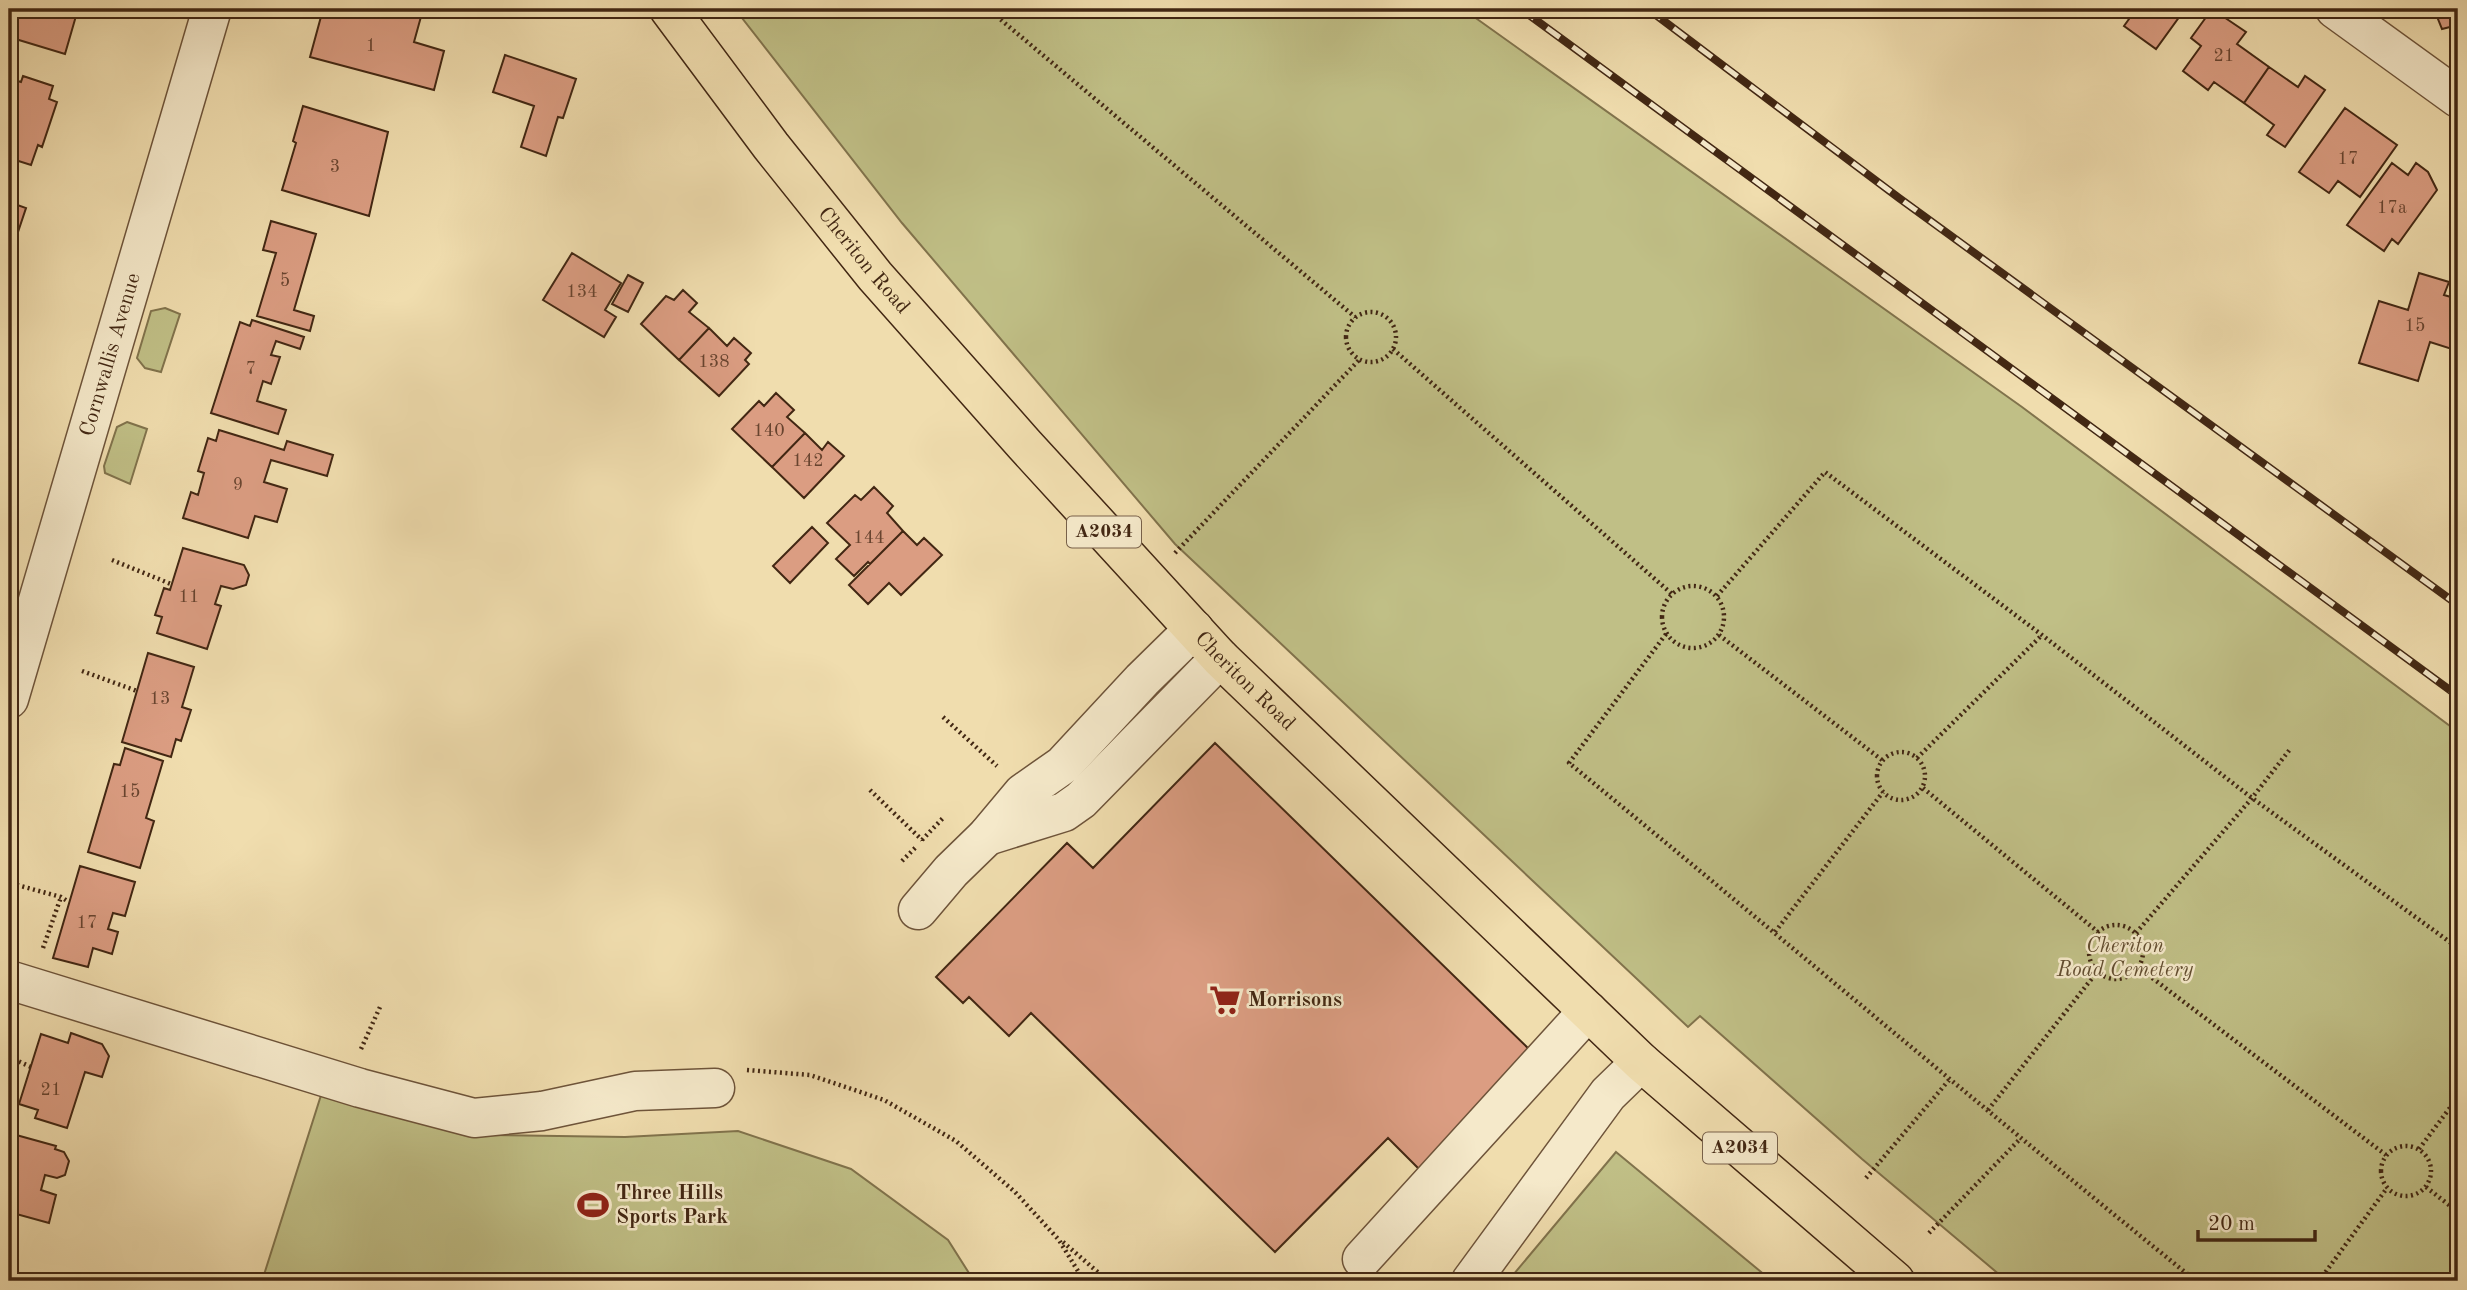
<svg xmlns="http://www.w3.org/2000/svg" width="2467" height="1290" viewBox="0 0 2467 1290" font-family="'Old Standard TT',serif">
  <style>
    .green { fill: #c0bf86; stroke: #81734c; stroke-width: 2 }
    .building { fill: #db9d82; stroke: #422713; stroke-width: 2 }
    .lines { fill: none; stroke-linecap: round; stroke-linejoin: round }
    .minor-casing { stroke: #6e543a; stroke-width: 41 }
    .major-casing { stroke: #422713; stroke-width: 41 }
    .path { stroke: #422713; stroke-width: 4.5; stroke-dasharray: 2 3.5; stroke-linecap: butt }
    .minor { stroke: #f5e9ca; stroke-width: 38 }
    .major { stroke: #f0ddae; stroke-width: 38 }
    .rail-casing { stroke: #422713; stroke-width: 8 }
    .rail { stroke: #f5e9ca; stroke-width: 5; stroke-dasharray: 16; stroke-linecap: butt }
    .labels { text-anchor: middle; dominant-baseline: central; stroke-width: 5; stroke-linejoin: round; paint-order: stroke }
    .number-label { font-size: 18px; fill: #68442f }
    .shield { fill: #f5e9ca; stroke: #78614a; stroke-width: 2 }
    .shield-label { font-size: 19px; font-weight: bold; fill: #422713 }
    .street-label { font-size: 21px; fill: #422713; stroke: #f5e9ca }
    .park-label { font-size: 21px; font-style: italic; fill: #624d30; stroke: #f5e9ca }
    .poi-label { font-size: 21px; font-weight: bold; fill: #422713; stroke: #f5e9ca; text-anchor: start }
  </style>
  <rect width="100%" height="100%" fill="#f0ddae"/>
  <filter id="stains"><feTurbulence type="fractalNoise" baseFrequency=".00286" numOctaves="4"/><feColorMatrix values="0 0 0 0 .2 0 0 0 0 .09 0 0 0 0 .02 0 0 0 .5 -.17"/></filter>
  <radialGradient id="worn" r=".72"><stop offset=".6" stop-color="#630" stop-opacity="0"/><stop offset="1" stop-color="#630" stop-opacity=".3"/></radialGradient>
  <path class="green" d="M 735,9 L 1463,9 L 2022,407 L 2458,732 L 2458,1281 L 2007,1281 L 1862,1159 L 1700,1016 L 1688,1027 L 1175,544 L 902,223 Z
    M 165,308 L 180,314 L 161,372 L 145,368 L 137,358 L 151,311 Z
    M 127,422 L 147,429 L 130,484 L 105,473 L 104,466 L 117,427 Z
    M 323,1089 L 487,1135 L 625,1137 L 738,1131 L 851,1169 L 948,1240 L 974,1281 L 262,1281 Z
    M 1616,1152 L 1772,1281 L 1508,1281 Z"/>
  <path class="building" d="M 17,9 L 78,9 L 65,54 L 9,37 Z
    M 328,9 L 406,9 L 422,13 L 414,42 L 444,51 L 434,90 L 310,57 L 322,13 L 326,14 Z
    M 2116,9 L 2185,9 L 2156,49 L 2124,26 L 2129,19 Z
    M 2212,9 L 2246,32 L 2237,44 L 2269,67 L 2244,103 L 2214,82 L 2208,90 L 2183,71 L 2201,46 L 2191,38 Z
    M 2434,9 L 2458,9 L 2458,25 L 2442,29 Z
    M 505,55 L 576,79 L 563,118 L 558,117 L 546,156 L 521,147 L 534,106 L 493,92 Z
    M 2269,67 L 2298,87 L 2305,76 L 2325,90 L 2285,147 L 2267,135 L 2274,125 L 2244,103 Z
    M 23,76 L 53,86 L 49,99 L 57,102 L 42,147 L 38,145 L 31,165 L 9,158 L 9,85 L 11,79 L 21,82 Z
    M 303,106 L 388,132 L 369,216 L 282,190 L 296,143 L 293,141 Z
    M 2345,108 L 2397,145 L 2360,197 L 2338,181 L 2329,193 L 2299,172 Z
    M 2392,163 L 2408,175 L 2416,163 L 2428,172 L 2437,190 L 2398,244 L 2392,239 L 2384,251 L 2347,225 Z
    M 9,202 L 26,208 L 14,244 L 9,242 Z
    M 271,221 L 316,234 L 294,310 L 314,316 L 310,331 L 257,316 L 276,253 L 263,250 Z
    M 572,253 L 621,283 L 605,310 L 616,317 L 604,337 L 543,300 Z
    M 2419,273 L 2449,282 L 2444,295 L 2458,299 L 2458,351 L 2430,342 L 2418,381 L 2359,363 L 2379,301 L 2408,310 Z
    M 628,275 L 643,283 L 628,312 L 612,304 Z
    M 683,290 L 697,303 L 689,312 L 709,328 L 679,360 L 641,324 L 666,296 L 674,300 Z
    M 252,320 L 304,337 L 300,349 L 276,341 L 271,355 L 280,357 L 271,384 L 263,381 L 257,401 L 286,410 L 278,434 L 211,413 L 240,322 L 250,326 Z
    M 709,328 L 727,346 L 734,338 L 751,353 L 745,360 L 749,364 L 719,396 L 679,360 Z
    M 776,393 L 794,410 L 787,417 L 805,433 L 772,467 L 732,429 L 759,401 L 764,406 Z
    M 219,430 L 284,450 L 287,441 L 333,455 L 327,476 L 271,460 L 264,482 L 287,489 L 277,522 L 255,516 L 248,538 L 183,518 L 191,492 L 198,495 L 204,473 L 198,471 L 208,438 L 216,441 Z
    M 805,433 L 822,450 L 828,442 L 844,456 L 804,498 L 772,467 Z
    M 874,487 L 893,506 L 887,513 L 903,531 L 870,564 L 868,562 L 854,576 L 836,559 L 850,545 L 827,523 L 855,495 L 861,500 Z
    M 812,527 L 828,543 L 790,583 L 773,566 Z
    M 903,531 L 917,545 L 924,538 L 942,555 L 901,595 L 889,583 L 868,604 L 849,585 Z
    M 183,548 L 244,565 L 249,575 L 246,585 L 233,589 L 221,586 L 215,604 L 221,606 L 207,649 L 157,633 L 162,617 L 155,615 L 164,588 L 170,590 Z
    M 148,653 L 194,667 L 182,707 L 191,710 L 181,741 L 176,739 L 171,757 L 122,742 Z
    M 1215,743 L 1534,1054 L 1420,1170 L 1388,1138 L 1275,1252 L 1031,1013 L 1009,1036 L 969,997 L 963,1003 L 936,977 L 1067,843 L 1093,868 Z
    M 125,748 L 163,761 L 146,818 L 154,821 L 140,868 L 88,852 L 114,764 L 120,765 Z
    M 80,866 L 135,882 L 125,916 L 113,913 L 108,929 L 118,932 L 112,954 L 93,948 L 88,967 L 53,958 Z
    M 71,1033 L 102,1044 L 109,1056 L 102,1077 L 85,1072 L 67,1128 L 35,1118 L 38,1110 L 19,1104 L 41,1034 L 68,1043 Z
    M 9,1133 L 56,1146 L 55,1149 L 64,1152 L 69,1161 L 65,1175 L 57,1178 L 45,1175 L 41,1190 L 56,1195 L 49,1223 L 9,1212 Z
    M 9,1250 L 16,1252 L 13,1260 L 17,1261 L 12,1281 L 9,1281 Z"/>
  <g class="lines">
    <defs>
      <g id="minor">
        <path d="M 2335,9 L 2458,98"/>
        <path id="s1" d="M 9,699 L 212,9"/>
        <path d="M 987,836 L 1064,812 L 1081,800 L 1220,658"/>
        <path d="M 918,910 L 951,871 L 987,836 L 1023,793 L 1063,765 L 1142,680 L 1194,629"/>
        <path d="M 9,980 L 360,1088 L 474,1118 L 542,1111 L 635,1091 L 715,1088"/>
        <path d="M 1362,1259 L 1588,1011"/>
        <path d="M 1471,1281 L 1608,1094 L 1641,1062"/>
      </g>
      <g id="major">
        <path id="s2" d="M 669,9 L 771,146 L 875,276 L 1024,444 L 1220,658 L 1641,1062 L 1895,1281"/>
      </g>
    </defs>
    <use href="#minor" class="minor-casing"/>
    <use href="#major" class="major-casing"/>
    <path class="path" d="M 988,9 L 1355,317
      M1346 337a25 25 0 1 1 50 0a25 25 0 1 1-50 0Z
      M 1393,349 L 1672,594
      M 1175,553 L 1360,359
      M 112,560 L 171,584
      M1662 617a31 31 0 1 1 62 0a31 31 0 1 1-62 0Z
      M 1717,596 L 1825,472 L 2042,635 L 2252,798 L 2458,948
      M 1666,634 L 1569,763 C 1779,935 1985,1111 2196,1281
      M 1719,635 L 1882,760
      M 82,671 L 137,691
      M 943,717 L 997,766
      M1877 776a24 24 0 1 1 48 0a24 24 0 1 1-48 0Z
      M 1917,758 L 2042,635
      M 1923,788 L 2098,932
      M 870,790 L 922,840
      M 922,840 L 943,818
      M 902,861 L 916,847
      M 17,885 L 61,897 L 69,902
      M2089 952a27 27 0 1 1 54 0a27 27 0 1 1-54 0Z
      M 1775,932 L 1883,792
      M 2136,933 L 2252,798 L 2291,748
      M 43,948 L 61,897
      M 2139,968 L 2386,1155
      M 361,1049 L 380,1007
      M 9,1057 L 31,1067
      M 747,1070 L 810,1075 L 884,1100 L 956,1141 L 1015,1192 L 1059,1240 L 1084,1281
      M 1988,1110 L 2097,972
      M2381 1171a25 25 0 1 1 50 0a25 25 0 1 1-50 0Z
      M 2419,1149 L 2458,1097
      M 1866,1178 L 1949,1080
      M 2426,1187 L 2458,1212
      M 1929,1233 L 2020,1139
      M 1063,1242 L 1108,1281
      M 2319,1281 L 2387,1188"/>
    <use href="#minor" class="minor"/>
    <use href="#major" class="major"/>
    <defs>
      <path id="rail" d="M 1521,9 L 2458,696
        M 1648,9 L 1899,198 L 2458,605"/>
    </defs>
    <use href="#rail" class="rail-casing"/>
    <use href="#rail" class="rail"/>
  </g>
  <defs>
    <symbol id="supermarket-bare" viewBox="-9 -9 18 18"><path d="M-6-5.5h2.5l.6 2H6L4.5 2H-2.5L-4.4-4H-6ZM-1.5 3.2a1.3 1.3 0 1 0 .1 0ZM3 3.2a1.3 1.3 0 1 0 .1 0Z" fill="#8f2418" stroke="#f5e9ca" stroke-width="2.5" paint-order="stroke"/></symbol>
    <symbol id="stadium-bare" viewBox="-9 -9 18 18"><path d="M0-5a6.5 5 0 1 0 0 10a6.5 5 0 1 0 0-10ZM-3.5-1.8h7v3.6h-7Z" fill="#8f2418" stroke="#f5e9ca" stroke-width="2.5" paint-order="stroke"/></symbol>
  </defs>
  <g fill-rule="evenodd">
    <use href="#supermarket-bare" x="1203" y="978" width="44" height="44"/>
    <use href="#stadium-bare" x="571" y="1183" width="44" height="44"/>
  </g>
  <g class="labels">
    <g class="number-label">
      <text x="371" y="46">1</text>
      <text x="2224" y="56">21</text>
      <text x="2348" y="159">17</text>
      <text x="335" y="167">3</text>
      <text x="2392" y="208">17a</text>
      <text x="285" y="281">5</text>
      <text x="582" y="292">134</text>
      <text x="2415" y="326">15</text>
      <text x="714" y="362">138</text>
      <text x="251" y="369">7</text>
      <text x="769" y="431">140</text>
      <text x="808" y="461">142</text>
      <text x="238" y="485">9</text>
      <text x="869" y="538">144</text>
      <text x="189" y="597">11</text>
      <text x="160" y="699">13</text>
      <text x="130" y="792">15</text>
      <text x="87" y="923">17</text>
      <text x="51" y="1090">21</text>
    </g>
    <g class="shield">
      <rect x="1067" y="516.5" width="74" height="31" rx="5"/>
      <rect x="1703" y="1132.5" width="74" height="31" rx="5"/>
    </g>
    <g class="shield-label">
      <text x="1104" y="532">A2034</text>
      <text x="1740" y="1148">A2034</text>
    </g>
    <g class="street-label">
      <text stroke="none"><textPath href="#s2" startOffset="318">Cheriton Road</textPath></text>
      <text stroke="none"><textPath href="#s1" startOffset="359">Cornwallis Avenue</textPath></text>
      <text stroke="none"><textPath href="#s2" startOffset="886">Cheriton Road</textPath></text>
    </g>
    <g class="park-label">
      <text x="2125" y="946">Cheriton<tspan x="2125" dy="24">Road Cemetery</tspan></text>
    </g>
    <g class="poi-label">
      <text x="1248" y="1000">Morrisons</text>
      <text x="616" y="1193">Three Hills<tspan x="616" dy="24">Sports Park</tspan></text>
    </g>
  </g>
  <rect width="2467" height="1290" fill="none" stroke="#f0ddae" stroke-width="35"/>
  <rect x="10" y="10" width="2446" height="1269" fill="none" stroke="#422713" stroke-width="3.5"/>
  <rect x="18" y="18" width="2432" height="1255" fill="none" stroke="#422713" stroke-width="2"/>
  <path d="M2198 1230v10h117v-10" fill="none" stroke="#422713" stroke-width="3.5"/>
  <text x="2208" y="1230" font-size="21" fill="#422713" stroke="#f5e9ca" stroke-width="5" paint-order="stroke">20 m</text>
  <rect width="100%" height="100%" filter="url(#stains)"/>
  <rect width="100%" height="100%" fill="url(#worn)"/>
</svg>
